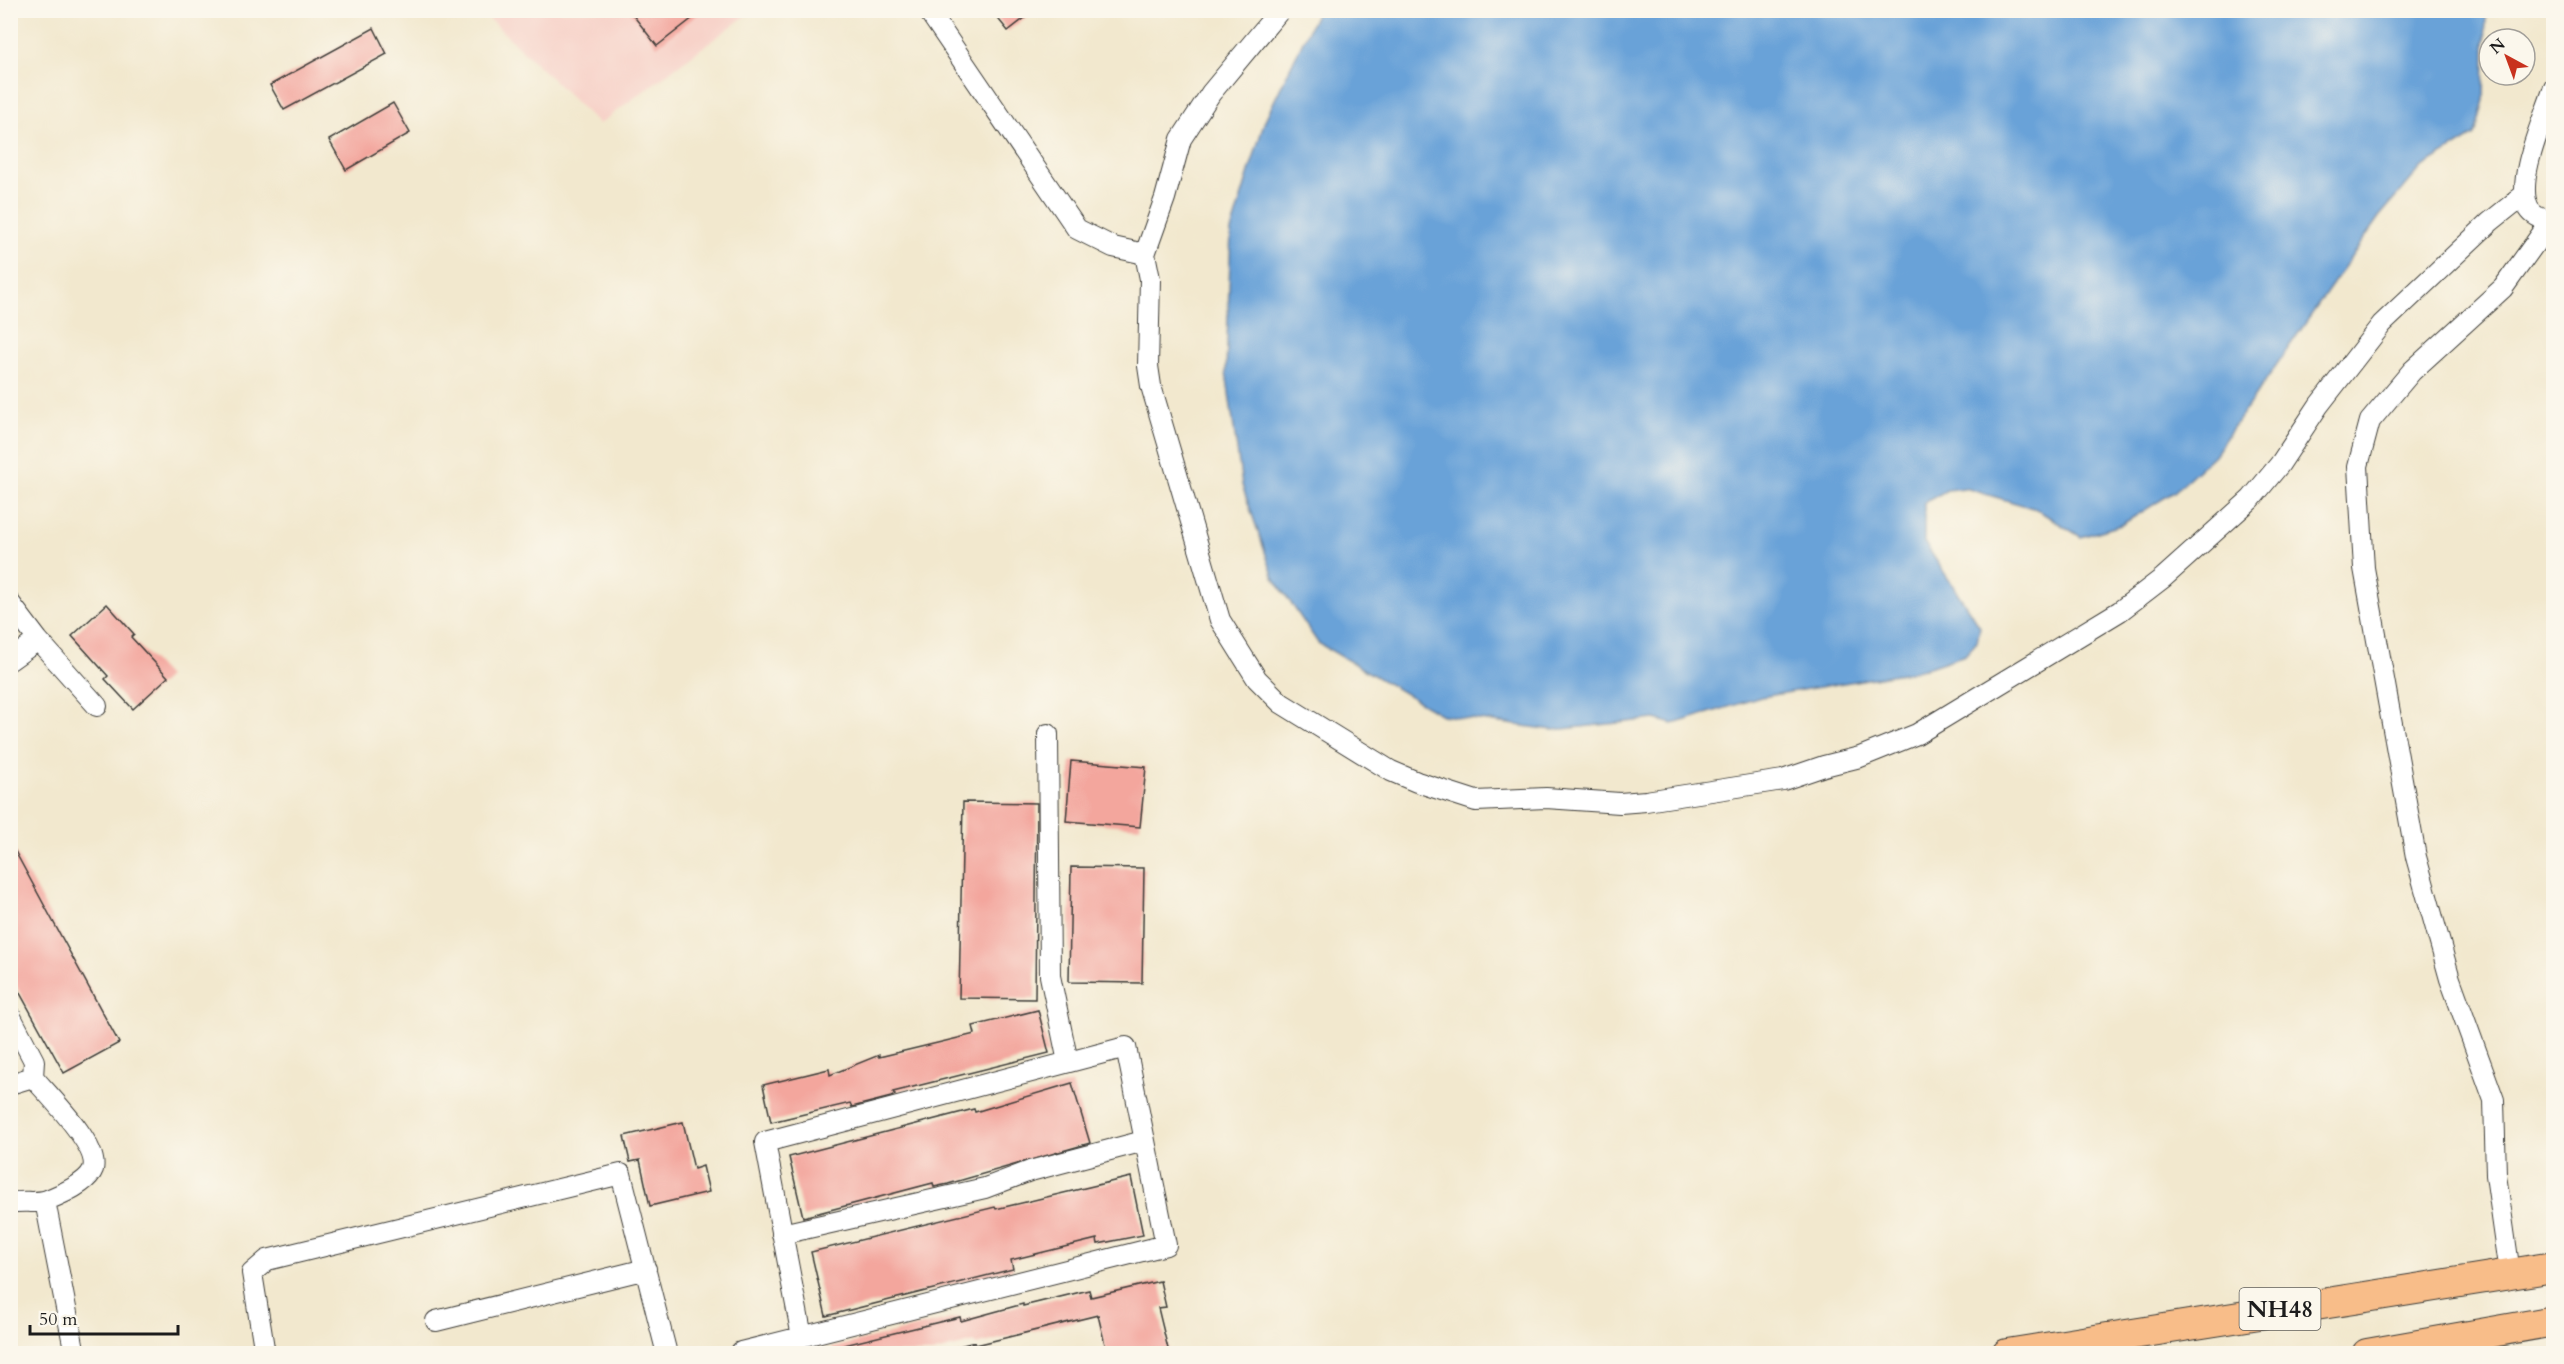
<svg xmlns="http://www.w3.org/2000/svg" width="2564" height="1364" viewBox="0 0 2564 1364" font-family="Cardo,serif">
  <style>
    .built { fill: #f7d1c8 }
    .water { fill: #69a2d8; stroke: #425f7a; stroke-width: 1.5 }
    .building { fill: #f3a69d }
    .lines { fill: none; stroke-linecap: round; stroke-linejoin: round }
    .minor-casing { stroke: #3c3b37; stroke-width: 22 }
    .highway-casing { stroke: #3c3b37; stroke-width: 32 }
    .minor { stroke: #fff; stroke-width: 20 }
    .highway { stroke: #f8bd89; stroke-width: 30 }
    .labels { text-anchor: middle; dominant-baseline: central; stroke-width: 5; stroke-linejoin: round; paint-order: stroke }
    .shield { fill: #fbf7ec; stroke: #5f5e5a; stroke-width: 1.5 }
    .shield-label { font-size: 24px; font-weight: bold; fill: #1c1c1c }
  </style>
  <rect width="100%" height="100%" fill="#fbf7ec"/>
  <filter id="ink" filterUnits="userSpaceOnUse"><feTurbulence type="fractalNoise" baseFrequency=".0167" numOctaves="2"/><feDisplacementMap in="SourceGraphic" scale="12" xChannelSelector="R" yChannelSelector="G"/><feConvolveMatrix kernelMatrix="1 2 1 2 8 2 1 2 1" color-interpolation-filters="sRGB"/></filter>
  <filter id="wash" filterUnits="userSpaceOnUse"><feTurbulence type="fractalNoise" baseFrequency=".008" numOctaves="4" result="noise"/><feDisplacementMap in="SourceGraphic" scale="24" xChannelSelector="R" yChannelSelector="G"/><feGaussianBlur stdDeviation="1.35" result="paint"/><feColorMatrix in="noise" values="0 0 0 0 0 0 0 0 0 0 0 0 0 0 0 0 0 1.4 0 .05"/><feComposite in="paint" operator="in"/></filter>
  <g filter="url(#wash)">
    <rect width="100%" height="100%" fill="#f2e8ce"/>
    <path class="built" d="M 481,11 L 752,11 L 599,124 Z"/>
    <path class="water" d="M 1318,10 L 2486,11 L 2484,100 L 2475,135 L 2421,168 L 2379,217 L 2214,455 L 2174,492 L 2121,525 L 2081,537 L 2036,509 L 1965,488 L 1947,490 L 1924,503 L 1924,542 L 1980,627 L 1977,642 L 1965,655 L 1920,670 L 1761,697 L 1673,724 L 1655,719 L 1553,730 L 1442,715 L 1318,643 L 1274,578 L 1242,485 L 1226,372 L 1231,231 L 1265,120 Z"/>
    <g id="blocks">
      <path class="building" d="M 629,10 L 703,10 L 657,46 Z
        M 991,10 L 1035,10 L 1008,31 Z
        M 374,28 L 387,54 L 284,110 L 270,85 Z
        M 393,103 L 410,133 L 346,170 L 329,140 Z
        M 107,604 L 134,634 L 131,637 L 168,677 L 133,709 L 105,679 L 108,676 L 72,636 Z
        M 1071,761 L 1146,767 L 1140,827 L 1066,821 Z
        M 963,802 L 1037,803 L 1035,999 L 959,998 Z
        M 10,842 L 119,1043 L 64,1073 L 10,975 Z
        M 1071,867 L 1144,868 L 1142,983 L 1069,982 Z
        M 1038,1010 L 1049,1053 L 893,1092 L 895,1095 L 891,1097 L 852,1107 L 850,1103 L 771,1122 L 763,1085 L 829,1069 L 830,1075 L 879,1055 L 879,1057 L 975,1034 L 973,1026 Z
        M 1072,1083 L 1090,1143 L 948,1184 L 934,1187 L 933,1183 L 803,1217 L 789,1157 L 974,1109 L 975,1112 Z
        M 683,1122 L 694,1169 L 703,1166 L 709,1192 L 650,1206 L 640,1160 L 630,1162 L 624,1136 Z
        M 1131,1177 L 1143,1235 L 1098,1244 L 1097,1239 L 1011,1260 L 1013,1269 L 826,1316 L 811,1252 L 995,1207 L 996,1209 Z
        M 1160,1281 L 1166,1307 L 1158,1308 L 1169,1353 L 1107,1353 L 1098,1315 L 976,1345 L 975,1342 L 932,1353 L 832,1353 L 832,1348 L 960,1317 L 961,1321 L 1023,1304 L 1023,1306 L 1089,1290 L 1091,1297 Z"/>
    </g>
  </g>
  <g filter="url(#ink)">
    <use href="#blocks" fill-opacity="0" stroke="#3c3b37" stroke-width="1.5"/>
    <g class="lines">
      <defs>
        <path id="minor" d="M 928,10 L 1077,229 L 1113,247 L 1145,254
          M 1280,10 L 1211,93 L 1181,139 L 1165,198 L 1145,254 L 1150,279 L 1148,366 L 1151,386 L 1220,620 L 1257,679 L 1281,703 L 1391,771 L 1417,782 L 1476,801 L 1546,798 L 1620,803 L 1646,801 L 1783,780 L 1824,766 L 1860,757 L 1917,734 L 2120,611 L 2163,578 L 2251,499 L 2280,464 L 2319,405 L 2382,324 L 2490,222 L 2525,194
          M 2554,87 C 2545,117 2514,180 2529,209 C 2534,217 2545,220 2554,221
          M 10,603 L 38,640 L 97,706
          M 10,660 L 38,640
          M 1048,734 L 1050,976 L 1068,1062
          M 10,1015 L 34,1061 L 33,1077 C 48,1095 100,1146 93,1169 C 88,1183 60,1195 47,1200 C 37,1204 22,1200 10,1203
          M 10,1084 L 33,1077
          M 45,1201 L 75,1354
          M 782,1234 L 985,1188 L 1030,1171 L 1144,1141
          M 2510,1273 L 2496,1175 L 2494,1100 L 2450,979 L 2416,857 L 2364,568 L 2358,466 L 2370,421 L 2412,371 L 2503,288 L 2551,221
          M 436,1321 L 646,1269
          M 741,1352 L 1166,1245 L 1126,1047 L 765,1142 L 802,1337
          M 265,1354 L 252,1273 L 267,1260 L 621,1174 L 667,1354"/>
        <path id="highway" d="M 2007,1354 L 2554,1267
          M 2367,1354 L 2554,1321"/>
      </defs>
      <use href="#minor" class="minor-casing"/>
      <use href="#highway" class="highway-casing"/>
      <use href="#minor" class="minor"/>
      <use href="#highway" class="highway"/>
    </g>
  </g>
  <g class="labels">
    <rect class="shield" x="2239.5" y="1288" width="81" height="42" rx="4.5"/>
    <g class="shield-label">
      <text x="2280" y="1309">NH48</text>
    </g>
  </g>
  <rect width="2564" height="1364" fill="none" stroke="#fbf7ec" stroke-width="36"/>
  <g transform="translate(2507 57) rotate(319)"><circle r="28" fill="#fbf7ec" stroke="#a29f99" stroke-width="1.5"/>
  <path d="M0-4.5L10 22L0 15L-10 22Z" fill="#c8321e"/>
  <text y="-9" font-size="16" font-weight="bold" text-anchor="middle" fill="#1c1c1c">N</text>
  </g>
  <path d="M30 1325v9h148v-9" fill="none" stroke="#1c1c1c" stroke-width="3"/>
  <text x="39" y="1325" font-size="18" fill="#1c1c1c" stroke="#fbf7ec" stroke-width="4.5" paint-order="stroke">50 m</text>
</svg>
